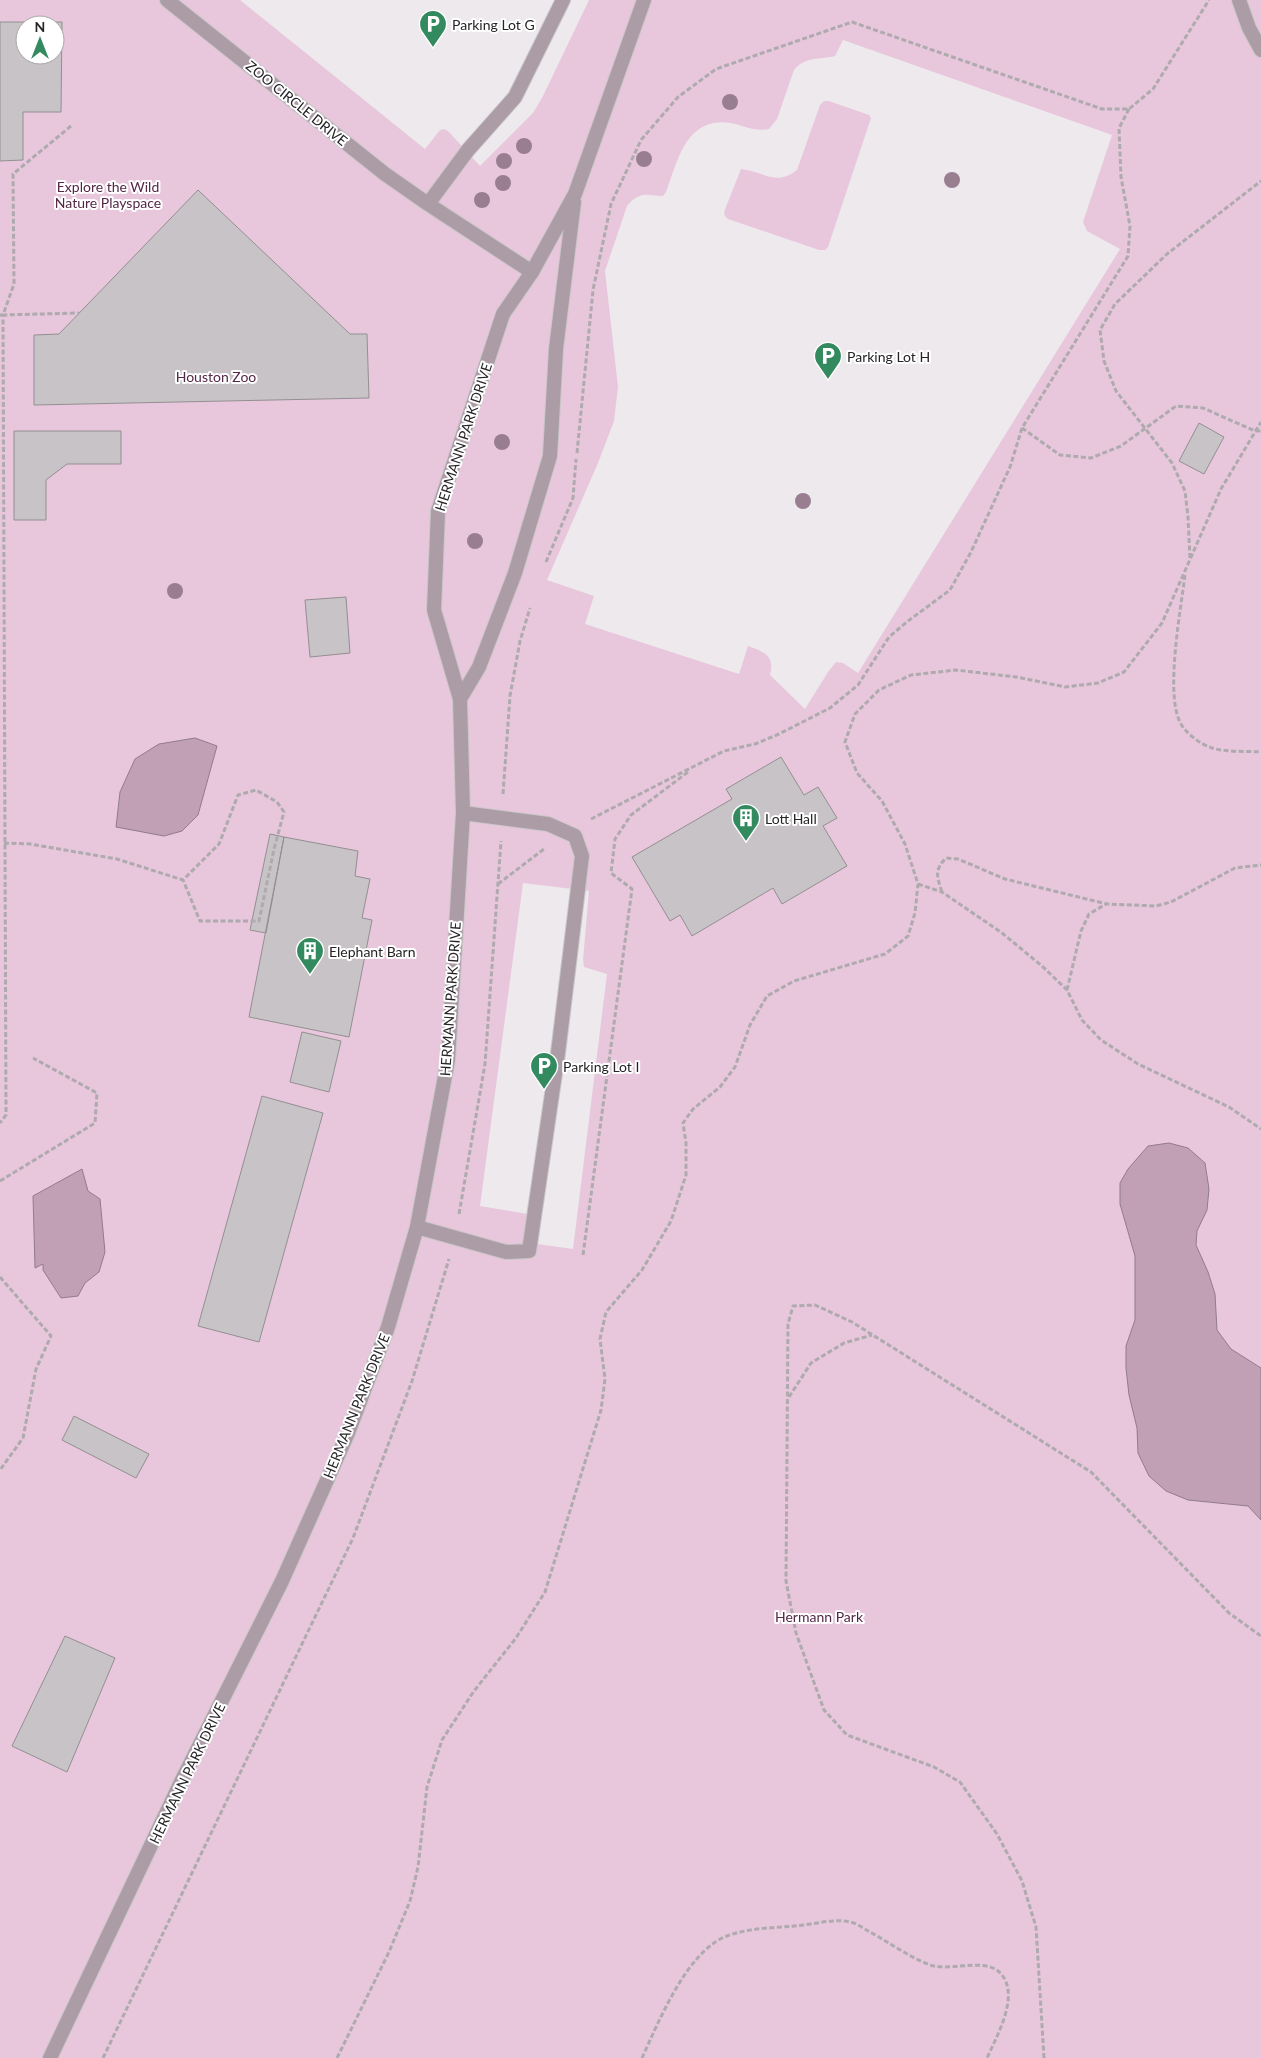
<svg xmlns="http://www.w3.org/2000/svg" width="1261" height="2058" viewBox="0 0 1261 2058" font-family="Lato,sans-serif">
  <style>
    .green { fill: #e8c7dd; fill-rule: evenodd }
    .water { fill: #c1a0b6; stroke: #927b8b }
    .building { fill: #c8c3c6; stroke: #938f91; fill-rule: evenodd }
    .lines { fill: none; stroke-linecap: round; stroke-linejoin: round }
    .service-casing { stroke: #cac6c8; stroke-width: 16 }
    .tertiary-casing { stroke: #cac6c8; stroke-width: 16 }
    .path { stroke: #aeaaad; stroke-width: 3; stroke-dasharray: 5 2.5; stroke-linecap: butt }
    .service { stroke: #ab9ca6; stroke-width: 14 }
    .tertiary { stroke: #ab9ca6; stroke-width: 14 }
    .tree { fill: #997e91 }
    .labels { text-anchor: middle; dominant-baseline: central; stroke-width: 4; stroke-linejoin: round; paint-order: stroke }
    .poi-label { font-size: 14px; fill: #262426; stroke: #fff; text-anchor: start }
    .street-label { font-size: 14px; fill: #262426; stroke: #fff }
    .park-label { font-size: 14px; fill: #532747; stroke: #fff }
  </style>
  <rect width="100%" height="100%" fill="#eee9ec"/>
  <path class="green" d="M 0,0 L 240,0 L 425,149 L 440,130 L 444,129 L 448,131 L 480,166 L 533,113 L 543,96 L 589,0 L 1261,0 L 1261,2058 L 0,2058 ZM 25,25 L 55,25 L 55,55 L 25,55 ZM 843,40 L 1112,135 L 1083,222 L 1087,231 L 1120,249 L 858,673 L 843,663 L 836,662 L 828,672 L 805,709 L 770,675 C 775,655 764,652 748,646 L 739,674 L 585,624 L 594,596 L 547,580 L 598,463 L 614,421 L 618,387 L 605,271 L 627,206 C 640,191 645,195 663,196 L 666,192 C 678,160 686,116 731,123 C 745,126 754,132 769,129 L 777,119 L 794,70 C 806,56 819,60 835,56 ZM 523,883 L 589,891 L 583,960 L 584,967 L 607,974 L 573,1249 L 530,1243 L 534,1215 L 480,1206 Z
    M 824,101 L 829,101 L 869,115 L 871,118 L 828,247 L 825,250 L 819,250 L 728,219 L 725,216 L 724,212 L 741,169 C 763,171 776,187 797,170 L 820,105 Z"/>
  <path class="water" d="M 195,738 L 217,746 L 198,815 L 182,831 L 164,836 L 116,827 L 120,792 L 135,759 L 159,744 Z
    M 1169,1143 L 1188,1148 L 1205,1163 L 1209,1189 L 1207,1210 L 1197,1231 L 1196,1245 L 1208,1272 L 1215,1294 L 1217,1330 L 1231,1349 L 1261,1368 L 1261,1520 L 1248,1506 L 1188,1500 L 1166,1491 L 1149,1476 L 1138,1453 L 1137,1428 L 1129,1395 L 1126,1368 L 1126,1346 L 1135,1320 L 1135,1256 L 1120,1204 L 1120,1183 L 1128,1169 L 1148,1146 Z
    M 82,1169 L 88,1191 L 100,1199 L 105,1252 L 99,1272 L 85,1283 L 78,1296 L 61,1298 L 43,1270 L 43,1264 L 35,1268 L 33,1196 Z"/>
  <path class="building" d="M 0,22 L 62,22 L 61,112 L 23,112 L 23,160 L 0,161 ZM 25,25 L 55,25 L 55,55 L 25,55 Z
    M 198,190 L 350,334 L 367,334 L 369,398 L 34,405 L 34,335 L 59,334 Z
    M 1199,423 L 1224,437 L 1204,474 L 1179,461 Z
    M 14,431 L 121,431 L 121,464 L 67,464 L 46,480 L 46,520 L 14,520 Z
    M 346,597 L 350,653 L 310,657 L 305,600 Z
    M 781,757 L 804,795 L 818,787 L 837,818 L 823,826 L 847,866 L 782,904 L 773,888 L 692,936 L 680,915 L 670,921 L 632,857 L 732,799 L 726,789 Z
    M 270,834 L 284,837 L 266,933 L 250,930 Z
    M 284,837 L 358,851 L 355,876 L 370,879 L 362,918 L 372,920 L 349,1037 L 249,1017 Z
    M 302,1032 L 341,1041 L 329,1092 L 290,1082 Z
    M 262,1096 L 323,1113 L 259,1342 L 198,1326 Z
    M 74,1416 L 149,1454 L 136,1478 L 62,1440 Z
    M 65,1636 L 115,1658 L 67,1772 L 12,1746 Z"/>
  <g class="lines">
    <defs>
      <path id="service" d="M 167,0 L 385,174 L 428,204
        M 1239,0 L 1249,28 L 1261,50
        M 532,272 L 428,204 L 468,150 L 515,97 L 563,0
        M 417,1227 L 506,1252 L 529,1251 L 558,1053 L 582,856 L 575,836 L 548,824 L 463,813"/>
      <path id="tertiary" d="M 460,699 L 479,667 L 515,573 L 550,456 L 556,349 L 574,202
        M 50,2058 L 181,1782 L 282,1581 L 348,1433 L 388,1327 L 417,1227 L 448,1060 L 463,813 L 460,699 L 434,610 L 438,511 L 503,314 L 532,272 L 575,194 L 644,0"/>
    </defs>
    <use href="#service" class="service-casing"/>
    <use href="#tertiary" class="tertiary-casing"/>
    <path class="path" d="M 71,126 L 13,174 L 14,284 L 3,315 L 79,313
      M 0,315 L 3,315 L 6,1115 L 0,1123
      M 1022,428 L 1060,455 L 1091,458 L 1121,446 L 1176,406 L 1203,408 L 1255,431 L 1261,431
      M 577,453 L 593,290 L 611,204 L 641,140 L 678,97 L 716,69 L 852,22 L 1102,109 L 1129,109 L 1153,89 L 1209,0
      M 1190,558 L 1188,517 L 1185,491 L 1172,463 L 1116,391 L 1104,361 L 1100,330 L 1115,304 L 1167,254 L 1261,181
      M 546,562 L 573,498 L 576,459
      M 1185,575 C 1181,608 1165,693 1180,722 C 1185,733 1200,744 1212,748 C 1224,752 1247,751 1261,752
      M 503,794 L 510,696 L 520,641 L 530,608
      M 591,819 L 724,751 L 755,744 L 779,734 L 830,708 L 858,685 L 889,637 L 908,621 L 950,590 L 971,552 L 1010,467 L 1022,428 L 1128,256 L 1130,226 L 1121,177 L 1119,128 L 1129,109
      M 4,843 L 30,844 L 117,859 L 183,880 L 219,844 L 238,795 L 256,790 L 277,802 L 284,812 L 274,849 L 259,921 L 200,921 L 183,880
      M 498,884 L 544,849
      M 918,884 L 942,892 L 1002,933 L 1042,966 L 1067,990 L 1082,1020 L 1101,1040 L 1138,1064 L 1229,1107 L 1261,1129
      M 942,892 C 937,877 934,870 946,858 L 958,859 L 1005,879 L 1107,904 L 1156,906 L 1171,902 L 1235,868 L 1261,865
      M 1067,990 L 1081,931 L 1089,914 L 1106,904
      M 0,1181 L 95,1123 L 97,1093 L 33,1058
      M 459,1214 L 485,1064 L 501,841
      M 583,1255 L 632,889 L 611,873 L 615,839 L 631,815 L 688,772
      M 0,1277 L 51,1336 L 36,1369 L 23,1438 L 0,1470
      M 789,1397 L 811,1363 L 844,1343 L 872,1335
      M 103,2058 L 353,1538 L 412,1381 L 449,1259
      M 337,2058 L 389,1952 L 410,1901 L 418,1867 L 427,1787 L 442,1740 L 474,1691 L 516,1638 L 545,1592 L 601,1410 L 605,1379 L 600,1339 L 606,1312 L 642,1270 L 671,1221 L 686,1175 L 686,1143 L 683,1123 L 693,1109 L 720,1087 L 735,1067 L 750,1025 L 767,996 L 794,981 L 885,954 L 908,936 L 915,913 L 918,884 L 905,844 L 882,801 L 857,773 L 845,742 L 855,714 L 879,690 L 911,675 L 956,670 L 1016,677 L 1065,687 L 1098,683 L 1124,672 L 1162,623 L 1221,489 L 1261,422
      M 642,2058 C 659,2021 687,1951 727,1936 C 748,1928 772,1928 794,1926 C 813,1925 832,1918 850,1922 C 857,1923 864,1929 870,1932 C 890,1943 909,1957 930,1965 C 954,1973 994,1952 1006,1982 C 1015,2004 996,2038 987,2058
      M 1044,2058 L 1036,1927 L 1022,1881 L 997,1834 L 960,1782 L 934,1767 L 847,1735 L 824,1710 L 796,1633 L 786,1581 L 788,1324 L 793,1306 L 815,1305 L 852,1322 L 1091,1472 L 1229,1613 L 1261,1636"/>
    <use href="#service" class="service"/>
    <use href="#tertiary" class="tertiary"/>
  </g>
  <g class="tree">
    <circle cx="730" cy="102" r="8"/>
    <circle cx="524" cy="146" r="8"/>
    <circle cx="644" cy="159" r="8"/>
    <circle cx="504" cy="161" r="8"/>
    <circle cx="952" cy="180" r="8"/>
    <circle cx="503" cy="183" r="8"/>
    <circle cx="482" cy="200" r="8"/>
    <circle cx="502" cy="442" r="8"/>
    <circle cx="803" cy="501" r="8"/>
    <circle cx="475" cy="541" r="8"/>
    <circle cx="175" cy="591" r="8"/>
  </g>
  <defs>
    <symbol id="parking-pin" viewBox="-11 -11 22 30"><path d="M0 17L-7.5 6A9.5 9.5 0 1 1 7.5 6Z" fill="#338a5e" stroke="#fff"/><path d="M-3.5-5.5H1a3.5 3.5 0 0 1 0 7H-1V5.5H-3.5ZM-1-3.4V-.6H.8a1.4 1.4 0 0 0 0-2.8Z" fill="#fff"/></symbol>
    <symbol id="building-pin" viewBox="-11 -11 22 30"><path d="M0 17L-7.5 6A9.5 9.5 0 1 1 7.5 6Z" fill="#338a5e" stroke="#fff"/><path d="M-4-6H4V6H1V3H-1V6H-4ZM-2.5-4.3h1.7v1.8h-1.7ZM.8-4.3h1.7v1.8H.8ZM-2.5-1h1.7V.8h-1.7ZM.8-1h1.7V.8H.8Z" fill="#fff"/></symbol>
  </defs>
  <g fill-rule="evenodd">
    <use href="#parking-pin" x="417" y="8" width="32" height="43"/>
    <use href="#parking-pin" x="812" y="340" width="32" height="43"/>
    <use href="#building-pin" x="730" y="802" width="32" height="43"/>
    <use href="#building-pin" x="294" y="935" width="32" height="43"/>
    <use href="#parking-pin" x="528" y="1050" width="32" height="43"/>
  </g>
  <g class="labels">
    <g class="poi-label">
      <text x="452" y="24">Parking Lot G</text>
      <text x="847" y="356">Parking Lot H</text>
      <text x="765" y="818">Lott Hall</text>
      <text x="329" y="951">Elephant Barn</text>
      <text x="563" y="1066">Parking Lot I</text>
    </g>
    <g class="street-label">
      <text transform="translate(297 103) rotate(39)">ZOO CIRCLE DRIVE</text>
      <text transform="translate(463 437) rotate(-72)">HERMANN PARK DRIVE</text>
      <text transform="translate(450 999) rotate(-86)">HERMANN PARK DRIVE</text>
      <text transform="translate(356 1406) rotate(-68)">HERMANN PARK DRIVE</text>
      <text transform="translate(187 1773) rotate(-64)">HERMANN PARK DRIVE</text>
    </g>
    <g class="park-label">
      <text x="108" y="186">Explore the Wild<tspan x="108" dy="16">Nature Playspace</tspan></text>
      <text x="216" y="376">Houston Zoo</text>
      <text x="819" y="1616">Hermann Park</text>
    </g>
  </g>
  <g transform="translate(40 40)"><circle r="24" fill="#ffffff" stroke="#a8a7a8"/>
  <path d="M0-4L9 19L0 12L-9 19Z" fill="#338a5e"/>
  <text y="-8" font-size="14" font-weight="bold" text-anchor="middle" fill="#262426">N</text>
  </g>
</svg>
